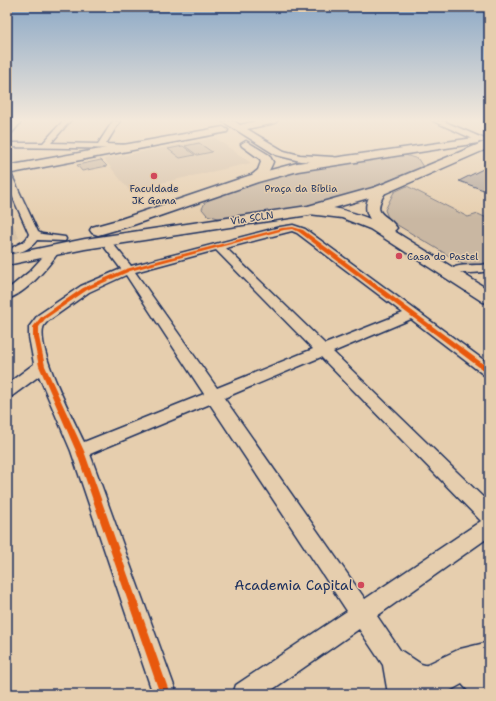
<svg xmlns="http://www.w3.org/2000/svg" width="496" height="701" viewBox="0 0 496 701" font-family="'Shantell Sans',sans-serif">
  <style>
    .built { fill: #d7c2a8 }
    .green { fill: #c9b7a2; stroke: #727380 }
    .building { fill: #b3a69a; stroke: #1b2f5e }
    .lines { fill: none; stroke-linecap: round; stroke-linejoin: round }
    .street-casing { stroke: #1b2f5e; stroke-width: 3 }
    .secondary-casing { stroke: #1b2f5e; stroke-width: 3 }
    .primary-casing { stroke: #1b2f5e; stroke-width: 3 }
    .street { fill: #e6ceae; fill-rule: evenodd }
    .secondary { fill: #e6ceae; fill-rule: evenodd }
    .primary { fill: #e6ceae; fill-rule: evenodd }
    .cycleway-casing { stroke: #e6ceae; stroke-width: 2 }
    .cycleway { fill: #e8590c; fill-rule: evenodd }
    .poi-dot { fill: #d1495b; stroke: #e6ceae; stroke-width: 1.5 }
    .labels { text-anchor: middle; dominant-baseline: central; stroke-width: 3; stroke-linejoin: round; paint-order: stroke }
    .far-poi-label { font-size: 10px; fill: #1b2f5e; stroke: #e6ceae }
    .far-park-label { font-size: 10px; fill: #2c3d65; stroke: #e6ceae }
    .far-street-label { font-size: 10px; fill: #1b2f5e; stroke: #e6ceae }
    .near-poi-label { font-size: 14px; fill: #1b2f5e; stroke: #e6ceae; text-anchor: end }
  </style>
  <rect width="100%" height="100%" fill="#e6ceae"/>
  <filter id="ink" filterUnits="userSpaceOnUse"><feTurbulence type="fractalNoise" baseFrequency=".025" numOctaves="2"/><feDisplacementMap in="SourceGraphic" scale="8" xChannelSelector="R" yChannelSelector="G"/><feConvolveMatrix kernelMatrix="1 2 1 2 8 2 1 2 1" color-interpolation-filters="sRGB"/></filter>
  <g filter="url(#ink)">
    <path class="built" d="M 215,138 L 251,163 L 129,190 L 104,159 Z
      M 7,210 L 19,238 L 7,241 Z"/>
    <path class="green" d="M 199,143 L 212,152 L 197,155 L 185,146 Z
      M 183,146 L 195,155 L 180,158 L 168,149 Z
      M 405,155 L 418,159 L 423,167 L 360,192 L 292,210 L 222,219 L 207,215 L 202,209 L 206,200 L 297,169 L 374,157 Z
      M 101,160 L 107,166 L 82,171 L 77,165 Z
      M 407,186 L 468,217 L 478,214 L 489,219 L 489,261 L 477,266 L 466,266 L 389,220 L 385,210 L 394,192 Z"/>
    <path class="building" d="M 489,166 L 489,192 L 459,181 Z"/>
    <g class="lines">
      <defs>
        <path id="street" d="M 15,121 L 22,121 L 10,135 L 7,135 L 7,129 Z
          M 63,121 L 70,121 L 51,143 L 98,144 L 113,121 L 120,121 L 106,144 L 131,145 L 135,147 L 131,149 L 7,147 L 7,143 L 43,143 Z
          M 433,121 L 443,121 L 487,140 L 483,142 L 480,142 Z
          M 7,171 L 11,174 L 38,232 L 42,234 L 65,237 L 66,239 L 65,241 L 37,240 C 32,247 20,255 11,252 L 10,250 C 16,243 26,244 29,234 L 7,184 Z
          M 293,225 L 305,229 L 489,364 L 489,376 L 484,375 L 411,319 L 333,352 L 489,503 L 489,537 L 377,616 L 400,650 L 421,664 L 440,669 L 443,678 L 440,687 L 431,690 L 411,684 L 412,694 L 388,694 L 383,665 L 359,629 L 266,694 L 233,694 L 236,685 L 347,611 L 210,404 L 90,454 L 177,694 L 153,694 L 71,451 L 39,376 L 12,396 L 7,398 L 7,384 L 34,364 L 29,337 L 29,327 L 38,315 L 81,286 L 121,269 L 100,241 L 101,239 L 109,239 L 131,266 L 280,227 ZM 292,231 L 297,233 L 403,313 L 325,344 L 226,248 ZM 216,250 L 313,349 L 217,388 L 135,272 ZM 126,275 L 204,394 L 84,442 C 73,418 38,353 43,329 C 43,326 46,323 48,321 L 89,292 ZM 321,357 L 481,521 L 365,599 L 224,398 Z
          M 55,247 L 60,250 C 49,266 26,294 7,299 L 7,290 L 29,272 L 51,248 Z
          M 489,264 L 489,271 C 479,273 465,274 455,271 L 453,269 L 455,267 C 466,264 478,266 489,264 Z"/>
        <path id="secondary" d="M 222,121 L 234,121 L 240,125 L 256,121 L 277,121 L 275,123 L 247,129 L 284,151 L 300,155 L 333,157 L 337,158 L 339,160 L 337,162 L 333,163 L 300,161 L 276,155 Z
          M 223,127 L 228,130 L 227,132 L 7,174 L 7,166 Z
          M 246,141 L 269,155 L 273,162 C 269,172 262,185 249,182 L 247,179 L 258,170 L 261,162 L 260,159 L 242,146 L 241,144 Z
          M 381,186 L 386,187 L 387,190 C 369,217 386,211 397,228 L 394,231 L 489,290 L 489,303 L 483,302 L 370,229 L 342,218 L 309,214 L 304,213 L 302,210 L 304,207 C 322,203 353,212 370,219 C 362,207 368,197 376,187 Z
          M 489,642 L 489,694 L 471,694 L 462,684 L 444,694 L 398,694 L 403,681 L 430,663 L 460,649 Z"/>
        <path id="primary" d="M 474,138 L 478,139 L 480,141 L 478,143 L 298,171 L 258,182 L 133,225 L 98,235 L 92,233 L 90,230 L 92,227 L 121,219 L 248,176 L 297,163 Z
          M 489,140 L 489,148 L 386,193 L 309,215 L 85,249 L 7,265 L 7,255 L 85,239 L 308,206 L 376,187 Z"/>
      </defs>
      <use href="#street" class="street-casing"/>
      <use href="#secondary" class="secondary-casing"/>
      <use href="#primary" class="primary-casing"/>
      <use href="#street" class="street"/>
      <use href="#secondary" class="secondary"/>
      <use href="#primary" class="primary"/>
      <defs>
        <path id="cycleway" d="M 293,227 L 303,230 L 489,368 L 489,373 L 487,373 L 299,232 L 293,229 L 284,230 L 130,271 L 87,290 L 45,319 L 39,327 L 39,337 L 45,366 L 84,451 L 170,694 L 160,694 L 76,451 L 39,366 L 33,337 L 33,327 L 41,317 L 83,288 L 126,269 L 282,228 Z"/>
      </defs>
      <use href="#cycleway" class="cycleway-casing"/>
      <use href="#cycleway" class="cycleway"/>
    </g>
  </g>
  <linearGradient id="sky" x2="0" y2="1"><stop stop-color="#8ba8c6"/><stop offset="0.55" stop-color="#f4e9db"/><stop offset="1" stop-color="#f4e9db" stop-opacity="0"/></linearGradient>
  <rect width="496" height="219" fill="url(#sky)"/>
  <g class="poi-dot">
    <circle cx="154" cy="176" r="4"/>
    <circle cx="399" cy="256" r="4"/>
    <circle cx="361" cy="585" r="4"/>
  </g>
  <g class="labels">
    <g class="far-poi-label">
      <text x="154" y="188">Faculdade<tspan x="154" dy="12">JK Gama</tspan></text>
      <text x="407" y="256" text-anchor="start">Casa do Pastel</text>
    </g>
    <g class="far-park-label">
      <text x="301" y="188">Praça da Bíblia</text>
    </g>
    <g class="far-street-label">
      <text transform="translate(252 218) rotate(-9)">Via SCLN</text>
    </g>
    <g class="near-poi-label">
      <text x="353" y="585">Academia Capital</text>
    </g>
  </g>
  <rect width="496" height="701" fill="none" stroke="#e6ceae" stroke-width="24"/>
  <rect x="12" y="12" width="472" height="677" fill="none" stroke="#1b2f5e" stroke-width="1.5" filter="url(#ink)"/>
</svg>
